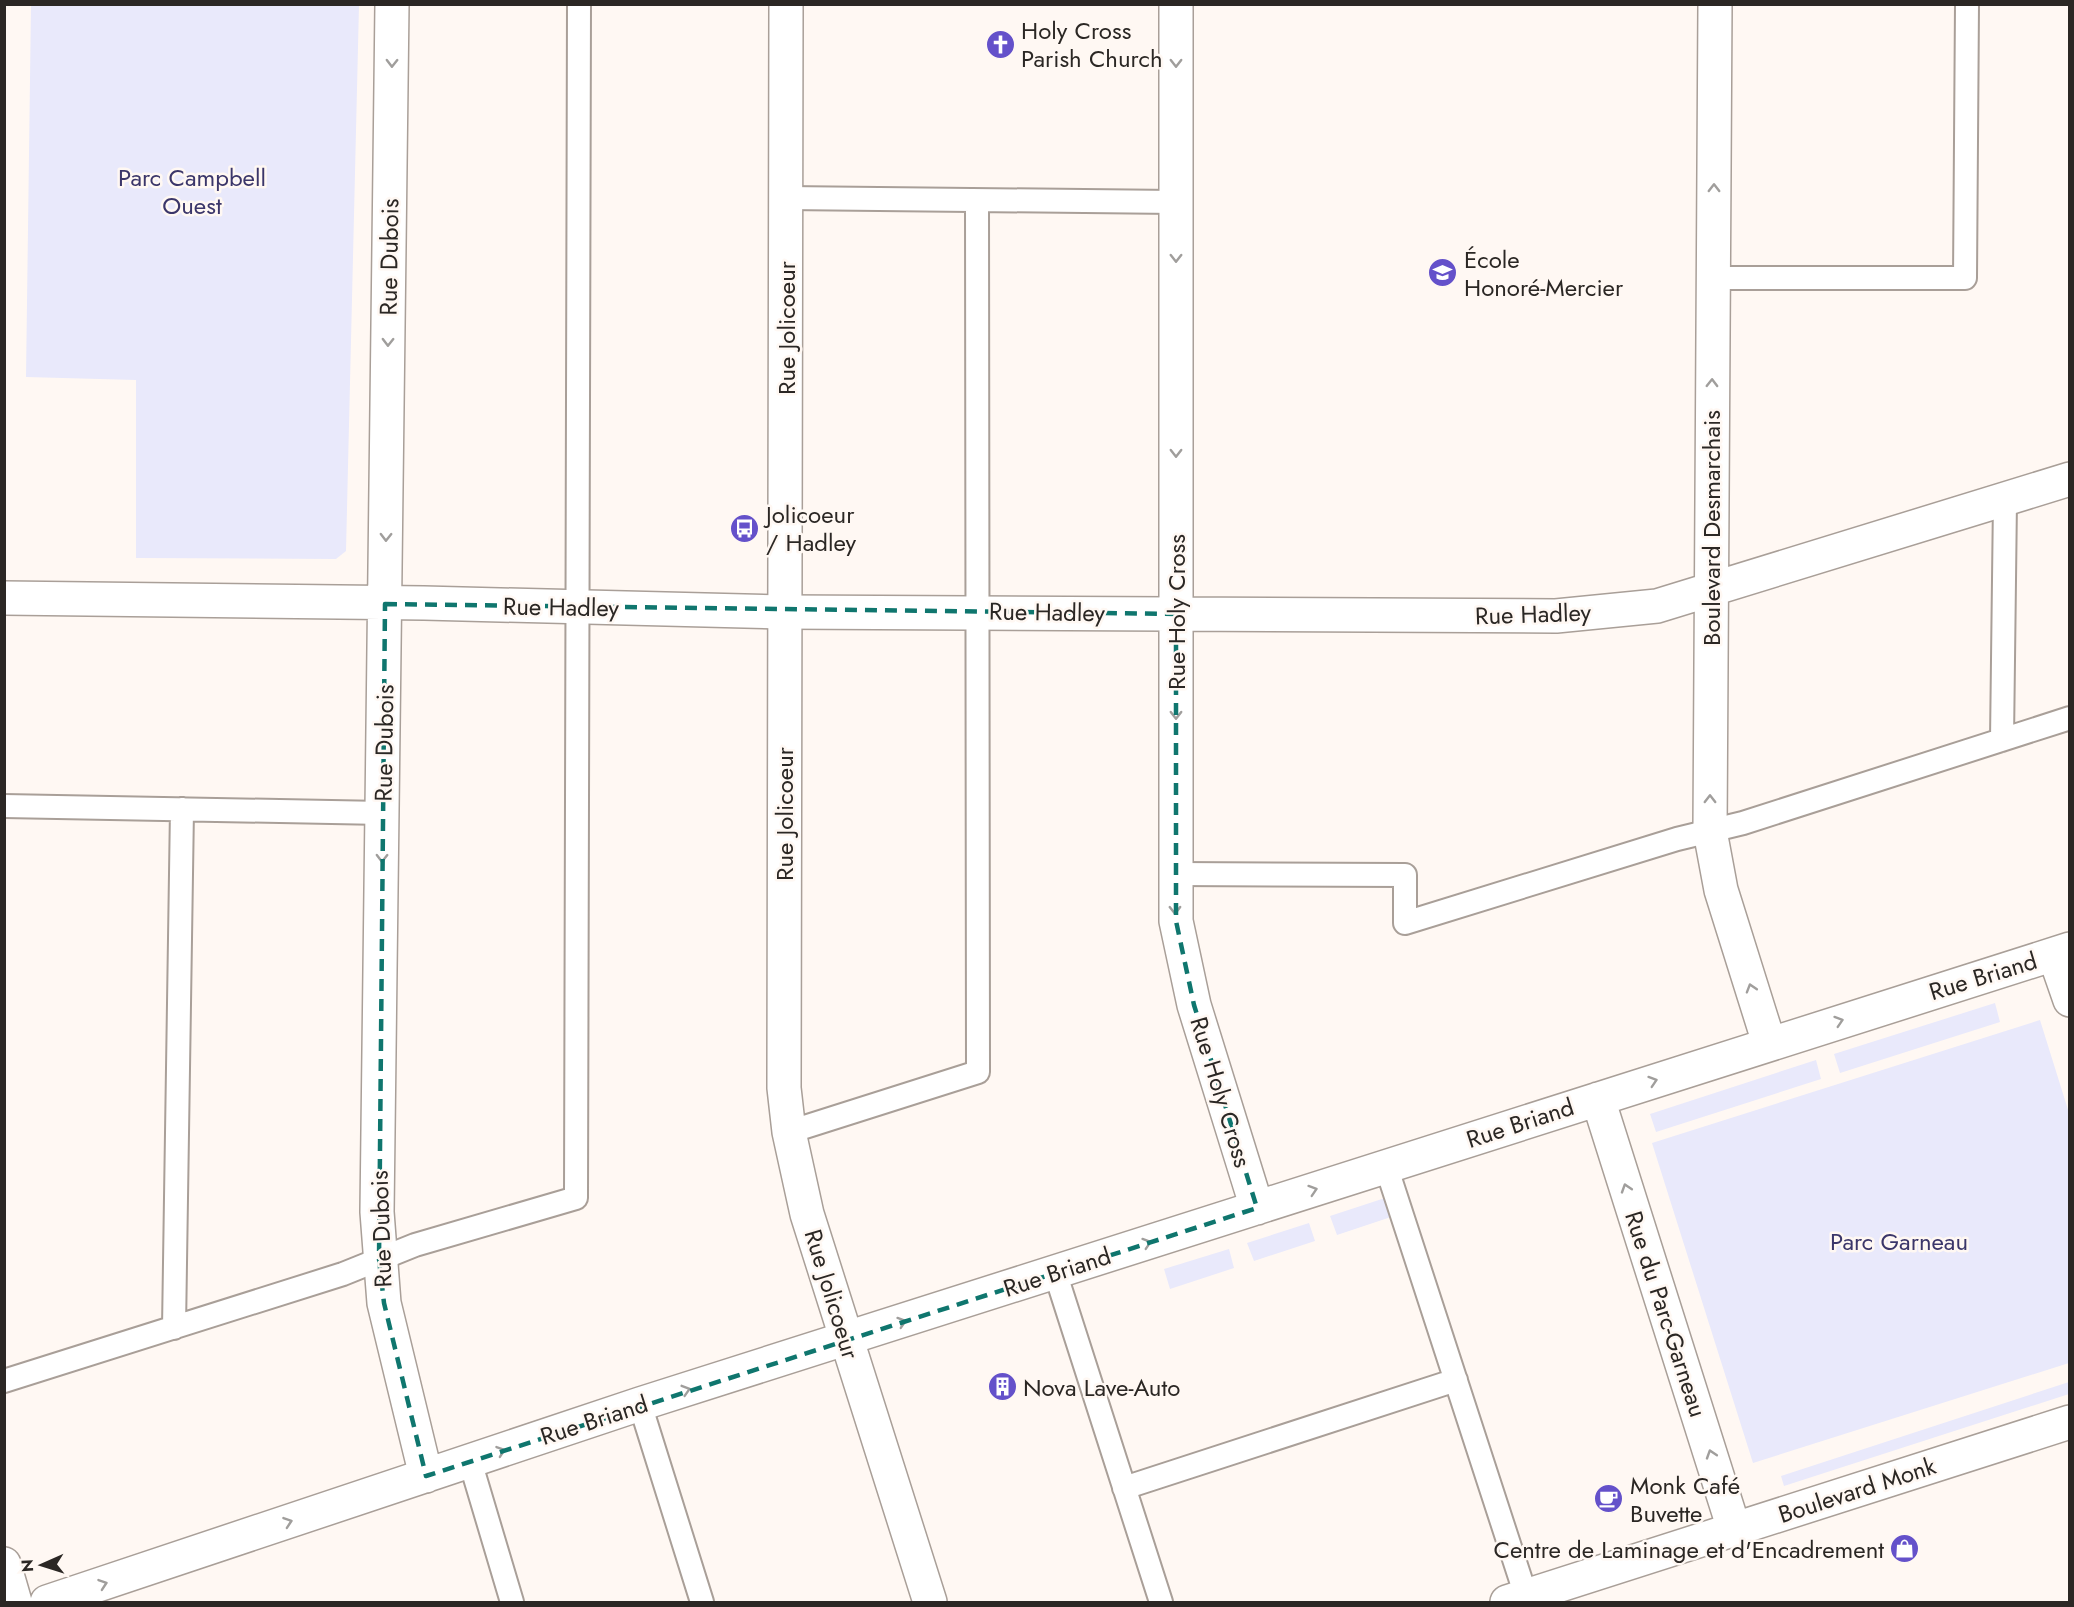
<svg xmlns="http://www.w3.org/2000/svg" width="2074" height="1607" viewBox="0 0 2074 1607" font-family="Jost,sans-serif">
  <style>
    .green { fill: #e9e9fb }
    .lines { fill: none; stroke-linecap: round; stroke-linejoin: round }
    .service-casing { stroke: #a99f98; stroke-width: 26 }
    .minor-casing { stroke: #a99f98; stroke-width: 36 }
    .tertiary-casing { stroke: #a99f98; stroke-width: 36 }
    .service { stroke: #fff; stroke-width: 22 }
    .minor { stroke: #fff; stroke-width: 33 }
    .tertiary { stroke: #fff; stroke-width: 33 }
    .oneway { stroke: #a09e9c }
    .marked { fill: none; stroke: #0f766e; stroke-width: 4.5; stroke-dasharray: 12 8; stroke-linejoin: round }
    .labels { text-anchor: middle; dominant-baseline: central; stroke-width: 5; stroke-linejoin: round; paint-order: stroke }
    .poi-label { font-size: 24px; fill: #2b2724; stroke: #fff8f3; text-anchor: start }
    .park-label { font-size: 24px; fill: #3b366a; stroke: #fff8f3 }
    .street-label { font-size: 24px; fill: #2b2724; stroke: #fff8f3 }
  </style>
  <rect width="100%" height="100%" fill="#fff8f3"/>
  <path class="green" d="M 31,5 L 359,5 L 346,551 L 336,559 L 136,558 L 136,380 L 26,377 Z
    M 1995,1003 L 2000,1022 L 1840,1073 L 1834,1054 Z
    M 2040,1020 L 2069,1113 L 2069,1363 L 1753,1463 L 1652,1143 Z
    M 1816,1060 L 1821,1079 L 1656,1132 L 1650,1114 Z
    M 1385,1198 L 1391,1217 L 1337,1235 L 1330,1216 Z
    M 1309,1223 L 1315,1241 L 1254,1261 L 1247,1243 Z
    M 1229,1249 L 1234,1268 L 1170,1289 L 1164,1269 Z
    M 2069,1382 L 2069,1394 L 1784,1486 L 1781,1476 Z"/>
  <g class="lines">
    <defs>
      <path id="service" d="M 786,198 L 1176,202
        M 1713,278 L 1965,278 L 1967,4
        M 2002,740 L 2005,500
        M 4,806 L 383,813
        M 1175,874 L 1405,875 L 1405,923 L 1677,839 L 1743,823 L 2070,718
        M 789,1132 L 978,1072 L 977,201
        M 1386,1166 L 1526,1596
        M 1055,1272 L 1161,1602
        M 174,1328 L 182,809
        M 4,1381 L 343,1274 L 415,1245 L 576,1198 L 579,4
        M 640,1404 L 702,1602
        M 470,1461 L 512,1602
        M 1124,1488 L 1456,1380"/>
      <path id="minor" d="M 392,4 L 377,1212 L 384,1303 L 426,1476
        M 1176,4 L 1176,921 L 1194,1005 L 1257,1208
        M 1715,4 L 1710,831 L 1721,890 L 1769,1043
        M 4,598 L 424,603 L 784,612 L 1556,616 L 1657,606 L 2070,479
        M 2054,954 L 2070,1000
        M 1598,1099 L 1734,1529
        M 4,1564 L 15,1602
        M 47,1602 L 640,1404 L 2070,949"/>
      <path id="tertiary" d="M 786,4 L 784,1088 L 789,1132 L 807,1214 L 930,1602
        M 1507,1602 L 2070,1422"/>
    </defs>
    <use href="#service" class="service-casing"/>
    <use href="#minor" class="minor-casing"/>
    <use href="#tertiary" class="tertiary-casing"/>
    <use href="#service" class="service"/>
    <use href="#minor" class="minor"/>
    <use href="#tertiary" class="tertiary"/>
  </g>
  <defs><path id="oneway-chevron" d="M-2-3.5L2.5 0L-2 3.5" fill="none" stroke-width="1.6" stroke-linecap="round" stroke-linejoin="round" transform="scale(1.5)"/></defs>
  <g class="oneway">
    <use href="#oneway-chevron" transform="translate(392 63) rotate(91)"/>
    <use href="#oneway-chevron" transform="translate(1176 63) rotate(90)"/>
    <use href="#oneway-chevron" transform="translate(1714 188) rotate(-90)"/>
    <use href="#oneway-chevron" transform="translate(1176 258) rotate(90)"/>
    <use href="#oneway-chevron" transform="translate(388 342) rotate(91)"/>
    <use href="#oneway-chevron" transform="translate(1712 383) rotate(-89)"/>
    <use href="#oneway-chevron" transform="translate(1176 453) rotate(90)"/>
    <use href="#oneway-chevron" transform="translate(386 537) rotate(91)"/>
    <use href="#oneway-chevron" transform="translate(1176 715) rotate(90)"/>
    <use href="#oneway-chevron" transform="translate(1710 799) rotate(-90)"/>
    <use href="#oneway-chevron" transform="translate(382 858) rotate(91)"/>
    <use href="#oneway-chevron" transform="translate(1175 910) rotate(89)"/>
    <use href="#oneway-chevron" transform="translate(1751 988) rotate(-107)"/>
    <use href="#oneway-chevron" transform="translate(1839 1021) rotate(-18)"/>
    <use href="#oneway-chevron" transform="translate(1653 1081) rotate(-18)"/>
    <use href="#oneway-chevron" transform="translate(1626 1188) rotate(-108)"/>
    <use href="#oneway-chevron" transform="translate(1313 1190) rotate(-18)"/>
    <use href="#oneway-chevron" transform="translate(1147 1243) rotate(-18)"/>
    <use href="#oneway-chevron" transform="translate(902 1322) rotate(-18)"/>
    <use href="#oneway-chevron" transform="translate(686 1390) rotate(-17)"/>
    <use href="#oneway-chevron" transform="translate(501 1451) rotate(-19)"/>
    <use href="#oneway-chevron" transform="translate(1711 1454) rotate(-108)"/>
    <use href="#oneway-chevron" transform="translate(288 1522) rotate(-19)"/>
    <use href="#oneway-chevron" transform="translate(103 1584) rotate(-19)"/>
  </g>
  <path class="marked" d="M 385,604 L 1176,614 L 1176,921 L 1194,1005 L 1257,1208 L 426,1476 L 384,1303 L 379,1259 Z"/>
  <defs>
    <symbol id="church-disc" viewBox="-11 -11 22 22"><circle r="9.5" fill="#6451ca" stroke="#fff8f3"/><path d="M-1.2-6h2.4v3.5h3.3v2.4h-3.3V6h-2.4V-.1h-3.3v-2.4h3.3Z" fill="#fff"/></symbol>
    <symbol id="school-disc" viewBox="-11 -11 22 22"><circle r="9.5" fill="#6451ca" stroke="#fff8f3"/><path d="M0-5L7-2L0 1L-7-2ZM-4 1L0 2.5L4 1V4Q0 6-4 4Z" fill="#fff"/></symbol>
    <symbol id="bus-disc" viewBox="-11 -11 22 22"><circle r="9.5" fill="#6451ca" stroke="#fff8f3"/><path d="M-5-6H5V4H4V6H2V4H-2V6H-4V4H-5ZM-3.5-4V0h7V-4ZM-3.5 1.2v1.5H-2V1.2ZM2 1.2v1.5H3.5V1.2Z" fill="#fff"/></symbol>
    <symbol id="building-disc" viewBox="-11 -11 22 22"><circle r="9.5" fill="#6451ca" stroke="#fff8f3"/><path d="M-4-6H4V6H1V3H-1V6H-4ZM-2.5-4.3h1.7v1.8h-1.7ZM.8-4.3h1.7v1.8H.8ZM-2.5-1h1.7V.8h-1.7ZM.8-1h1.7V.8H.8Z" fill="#fff"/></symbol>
    <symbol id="cafe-disc" viewBox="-11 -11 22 22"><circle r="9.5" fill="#6451ca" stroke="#fff8f3"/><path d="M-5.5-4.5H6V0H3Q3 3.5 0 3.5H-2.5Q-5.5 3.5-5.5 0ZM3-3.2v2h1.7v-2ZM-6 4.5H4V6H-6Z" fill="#fff"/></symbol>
    <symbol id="shop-disc" viewBox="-11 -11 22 22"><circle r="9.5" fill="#6451ca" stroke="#fff8f3"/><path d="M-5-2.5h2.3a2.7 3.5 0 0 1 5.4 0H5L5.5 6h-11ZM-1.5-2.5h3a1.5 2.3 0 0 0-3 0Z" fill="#fff"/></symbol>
  </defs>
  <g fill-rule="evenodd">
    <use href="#church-disc" x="984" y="28" width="33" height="33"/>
    <use href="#school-disc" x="1426" y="256" width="33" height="33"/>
    <use href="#bus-disc" x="728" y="512" width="33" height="33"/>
    <use href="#building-disc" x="986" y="1370" width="33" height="33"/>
    <use href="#cafe-disc" x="1592" y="1482" width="33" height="33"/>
    <use href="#shop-disc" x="1888" y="1532" width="33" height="33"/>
  </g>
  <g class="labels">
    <g class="poi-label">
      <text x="1021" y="30">Holy Cross<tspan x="1021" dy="28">Parish Church</tspan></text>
      <text x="1464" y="259">École<tspan x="1464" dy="28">Honoré-Mercier</tspan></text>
      <text x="766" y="514">Jolicoeur<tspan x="766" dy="28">/ Hadley</tspan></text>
      <text x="1023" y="1387">Nova Lave-Auto</text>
      <text x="1630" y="1485">Monk Café<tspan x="1630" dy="28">Buvette</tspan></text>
      <text x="1884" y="1549" text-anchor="end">Centre de Laminage et d'Encadrement</text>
    </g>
    <g class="park-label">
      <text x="192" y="177">Parc Campbell<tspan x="192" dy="28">Ouest</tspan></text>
      <text x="1899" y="1241">Parc Garneau</text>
    </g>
    <g class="street-label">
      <text transform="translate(389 257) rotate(-89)">Rue Dubois</text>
      <text transform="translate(786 328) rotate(-90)">Rue Jolicoeur</text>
      <text transform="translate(1711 528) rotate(-90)">Boulevard Desmarchais</text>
      <text transform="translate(561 607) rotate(1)">Rue Hadley</text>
      <text transform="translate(1047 612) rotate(1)">Rue Hadley</text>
      <text transform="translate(1176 612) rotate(-90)">Rue Holy Cross</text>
      <text transform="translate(1533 614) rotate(-2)">Rue Hadley</text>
      <text transform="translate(384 743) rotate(-89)">Rue Dubois</text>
      <text transform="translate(784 814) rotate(-90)">Rue Jolicoeur</text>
      <text transform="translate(1983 976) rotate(-17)">Rue Briand</text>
      <text transform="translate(1221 1092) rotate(73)">Rue Holy Cross</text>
      <text transform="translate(1520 1123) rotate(-18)">Rue Briand</text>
      <text transform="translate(381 1229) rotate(-92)">Rue Dubois</text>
      <text transform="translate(1057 1272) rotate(-18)">Rue Briand</text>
      <text transform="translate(832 1294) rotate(73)">Rue Jolicoeur</text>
      <text transform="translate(1666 1314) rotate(72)">Rue du Parc-Garneau</text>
      <text transform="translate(594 1420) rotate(-18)">Rue Briand</text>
      <text transform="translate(1857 1490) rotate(-18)">Boulevard Monk</text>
    </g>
  </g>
  <rect width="2074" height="1607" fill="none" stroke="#2b2724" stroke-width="12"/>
  <g transform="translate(42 1565) rotate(267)" stroke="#fff8f3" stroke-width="4.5" paint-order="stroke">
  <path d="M0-4.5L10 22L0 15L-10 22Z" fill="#2b2724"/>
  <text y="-9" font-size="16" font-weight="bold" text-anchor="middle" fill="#2b2724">N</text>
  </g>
</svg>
